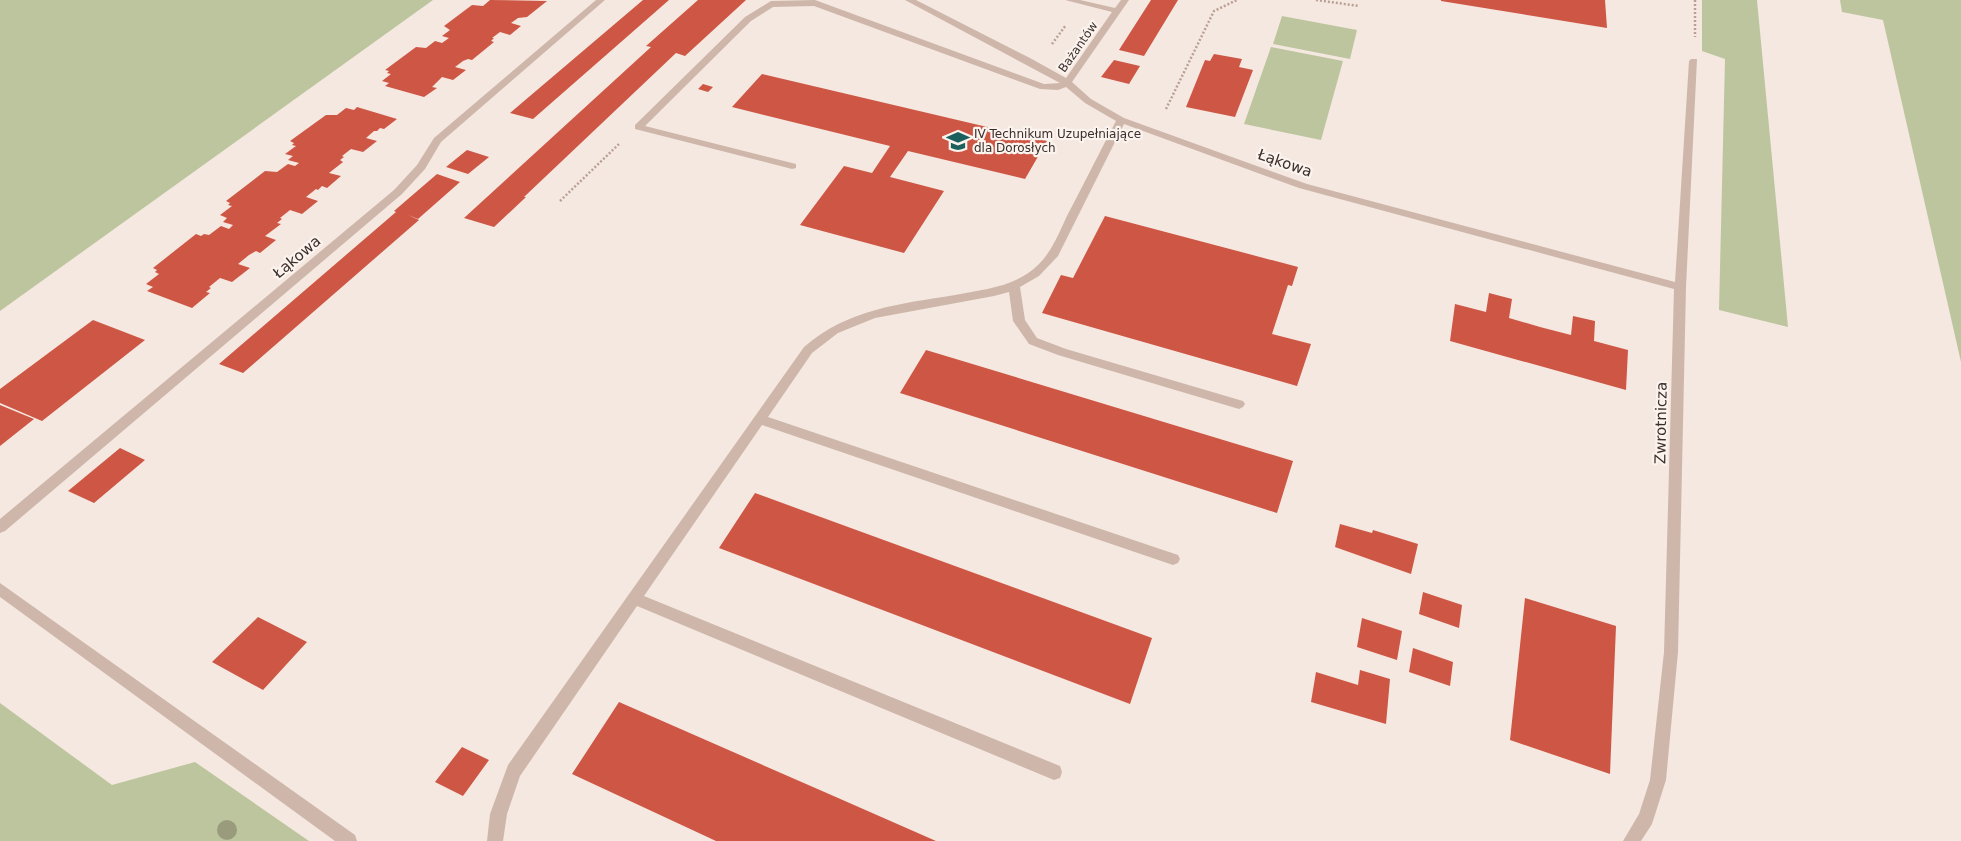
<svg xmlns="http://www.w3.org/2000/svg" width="1961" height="841" viewBox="0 0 1961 841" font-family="'DejaVu Sans',sans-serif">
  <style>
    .green { fill: #bdc59e }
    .building { fill: #ce5645 }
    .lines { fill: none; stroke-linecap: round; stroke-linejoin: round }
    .path { stroke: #baa094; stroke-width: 2.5; stroke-dasharray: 2 2; stroke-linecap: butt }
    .minor { fill: #ceb7aa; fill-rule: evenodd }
    .tree { fill: #9a9b7d }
    .labels { text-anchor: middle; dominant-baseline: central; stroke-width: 4.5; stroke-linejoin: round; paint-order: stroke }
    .far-street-label { font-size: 12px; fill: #3b2d2a; stroke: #fbf3ed }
    .far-poi-label { font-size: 12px; fill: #3b2d2a; stroke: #fbf3ed; text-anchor: start }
    .street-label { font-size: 15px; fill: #3b2d2a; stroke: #fbf3ed }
  </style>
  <rect width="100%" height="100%" fill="#f5e8e0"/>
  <path class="green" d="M 0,0 L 433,0 L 0,311 Z
    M 1702,0 L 1757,0 L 1788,327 L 1719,310 L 1725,59 L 1702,51 Z
    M 1840,0 L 1961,0 L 1961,362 L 1883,20 L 1842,12 Z
    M 1282,16 L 1357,30 L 1350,59 L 1273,44 Z
    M 1271,47 L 1343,61 L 1321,140 L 1244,124 Z
    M 0,703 L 112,785 L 195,762 L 309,841 L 0,841 Z"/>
  <path class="building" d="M 490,0 L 547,1 L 527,17 L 518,18 L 511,23 L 521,26 L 510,35 L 500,32 L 492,38 L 494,38 L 491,41 L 494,42 L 472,60 L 468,59 L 463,61 L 455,67 L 466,70 L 453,80 L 442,77 L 432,87 L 437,88 L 424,97 L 385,86 L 389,83 L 382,81 L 391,74 L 387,73 L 389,71 L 385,70 L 416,47 L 426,48 L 435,41 L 442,43 L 449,38 L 442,36 L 450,30 L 444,26 L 472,5 L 483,6 Z
    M 643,0 L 669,0 L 533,119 L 510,113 Z
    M 698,0 L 746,0 L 685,56 L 676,53 L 524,197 L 526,197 L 494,227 L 464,218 L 651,47 L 646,46 Z
    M 1151,0 L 1178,0 L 1144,56 L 1119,50 Z
    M 1441,0 L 1605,0 L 1607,28 L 1441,1 Z
    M 1214,54 L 1242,59 L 1239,67 L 1253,70 L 1235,117 L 1186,107 L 1205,60 L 1210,61 Z
    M 1114,60 L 1140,66 L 1129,84 L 1101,77 Z
    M 762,74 L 1047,141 L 1025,179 L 908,151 L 890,177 L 944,191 L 904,253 L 800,225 L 844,166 L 872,173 L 890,146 L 732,107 Z
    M 703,84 L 713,87 L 708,92 L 698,89 Z
    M 357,107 L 397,119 L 384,129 L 380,128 L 377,131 L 374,131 L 366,138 L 377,141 L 363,152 L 351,149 L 342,156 L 344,157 L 340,160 L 343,162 L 329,173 L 341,176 L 327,188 L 322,186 L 318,190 L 316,189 L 306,197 L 318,201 L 302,214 L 290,210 L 280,218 L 282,219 L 277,223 L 281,224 L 265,236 L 276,240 L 260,253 L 256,251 L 249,255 L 238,264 L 250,268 L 232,282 L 220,278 L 209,287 L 211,288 L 206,292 L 210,293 L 192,308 L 147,291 L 153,287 L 146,284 L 159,274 L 155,272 L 157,270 L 153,268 L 196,234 L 201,236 L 204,234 L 209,235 L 221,226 L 229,229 L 233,225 L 223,222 L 227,218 L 220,215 L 232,206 L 228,205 L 230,203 L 226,201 L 265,171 L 277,172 L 288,164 L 295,166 L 299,163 L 288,160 L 293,156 L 285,154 L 296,146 L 292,145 L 294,143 L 290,141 L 326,115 L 337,115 L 346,108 L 354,110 Z
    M 467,150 L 489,157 L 468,174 L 446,167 Z
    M 437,174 L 460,182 L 418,219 L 408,215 L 419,220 L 243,373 L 219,364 L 396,212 L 394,211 Z
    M 1105,216 L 1298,267 L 1292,286 L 1288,285 L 1272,334 L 1311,344 L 1297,386 L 1042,313 L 1061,275 L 1073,278 Z
    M 1489,293 L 1512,299 L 1509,318 L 1540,327 L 1571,335 L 1573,316 L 1595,321 L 1594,341 L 1628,350 L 1626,390 L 1450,341 L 1455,304 L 1486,312 Z
    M 93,320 L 145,340 L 42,421 L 0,403 L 0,389 Z
    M 926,350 L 1293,461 L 1277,513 L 900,393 Z
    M 0,405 L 34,419 L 0,446 Z
    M 120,448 L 145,460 L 94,503 L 68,491 Z
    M 755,493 L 1152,638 L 1130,704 L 719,548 Z
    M 1340,524 L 1372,533 L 1373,530 L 1418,544 L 1411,574 L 1335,547 Z
    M 1423,592 L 1462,605 L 1459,628 L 1419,614 Z
    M 1525,598 L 1616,626 L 1610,774 L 1510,740 Z
    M 258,617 L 307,642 L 263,690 L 212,662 Z
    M 1362,618 L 1402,631 L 1397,660 L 1357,647 Z
    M 1413,648 L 1453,662 L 1450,686 L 1409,672 Z
    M 1360,670 L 1390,679 L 1386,724 L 1311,702 L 1316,672 L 1358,685 Z
    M 619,702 L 829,794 L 936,841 L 716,841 L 572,774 Z
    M 462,747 L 489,760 L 463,796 L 435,782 Z"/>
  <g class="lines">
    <path class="path" d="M 1316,0 L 1359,6
      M 1695,0 L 1695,37
      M 1052,44 L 1066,25
      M 1166,109 L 1214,11 L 1237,0
      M 560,201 L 619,144"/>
    <path class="minor" d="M 596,0 L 605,0 L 441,142 L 425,169 L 402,194 L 5,531 L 0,533 L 0,519 L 394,190 L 417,165 L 434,138 Z
      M 815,0 L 1044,84 L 1060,83 L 905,0 L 916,0 L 1030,58 L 1066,78 L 1112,12 L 1065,0 L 1080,0 L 1115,8 L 1121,0 L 1129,0 L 1072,82 L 1091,99 L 1124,118 L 1307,184 L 1675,282 L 1689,61 L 1691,59 L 1697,59 L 1686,287 L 1678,652 L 1666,780 L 1652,824 L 1641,841 L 1623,841 L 1639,814 L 1650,780 L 1664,652 L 1674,289 L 1299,188 L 1124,124 L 1058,256 L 1039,276 L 1020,287 L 1025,320 L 1037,338 L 1066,349 L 1243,401 L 1245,404 L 1243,407 L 1239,409 L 1058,355 L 1029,344 L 1013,321 L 1009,292 L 994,296 L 875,318 L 838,333 L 812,353 L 768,417 L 1178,555 L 1180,559 L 1178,563 L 1173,565 L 762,425 L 644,596 L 1060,766 L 1062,772 L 1060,778 L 1054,780 L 637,606 L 520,776 L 507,814 L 503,841 L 487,841 L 490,814 L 508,765 L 804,347 C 848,309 899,304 955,295 C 985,289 1016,287 1039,264 C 1053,250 1060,230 1069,212 C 1085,182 1100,151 1116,121 L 1085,103 L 1066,87 L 1058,90 L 1040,89 L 814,6 L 773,7 L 751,21 L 645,126 L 796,164 L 796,168 L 792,169 L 635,129 L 635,125 L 745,17 L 771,1 Z
      M 0,583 L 355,835 L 357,841 L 335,841 L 0,597 Z"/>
  </g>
  <circle class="tree" cx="227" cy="830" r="10"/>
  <defs>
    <symbol id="school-bare" viewBox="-9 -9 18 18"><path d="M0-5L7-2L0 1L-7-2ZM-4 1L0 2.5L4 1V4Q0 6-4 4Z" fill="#1c605d" stroke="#fbf3ed" stroke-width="2.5" paint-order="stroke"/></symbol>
  </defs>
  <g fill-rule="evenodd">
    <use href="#school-bare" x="942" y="125" width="32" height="32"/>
  </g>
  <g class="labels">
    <g class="far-street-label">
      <text transform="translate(1078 47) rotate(-55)">Bażantów</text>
    </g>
    <g class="far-poi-label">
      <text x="974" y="134">IV Technikum Uzupełniające<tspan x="974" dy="14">dla Dorosłych</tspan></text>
    </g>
    <g class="street-label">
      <text transform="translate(1285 163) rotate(19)">Łąkowa</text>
      <text transform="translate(297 257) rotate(-40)">Łąkowa</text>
      <text transform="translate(1661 423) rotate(-89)">Zwrotnicza</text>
    </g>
  </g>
</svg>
